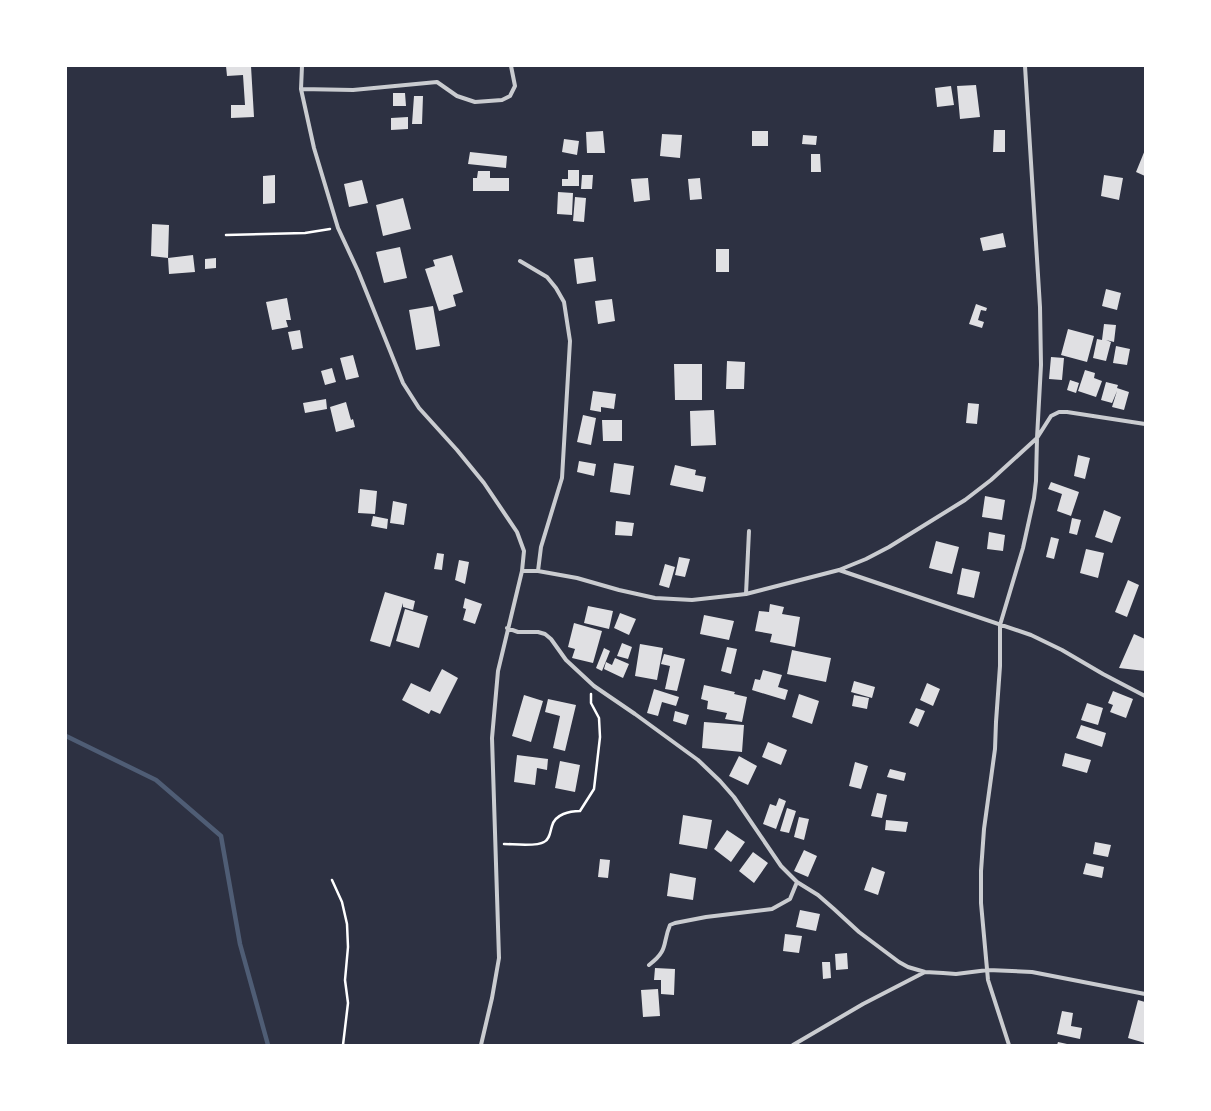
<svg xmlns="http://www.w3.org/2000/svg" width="1211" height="1111" viewBox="0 0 1211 1111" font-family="'Titillium Web',sans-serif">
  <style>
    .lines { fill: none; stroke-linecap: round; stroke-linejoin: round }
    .stream { stroke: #4f5d75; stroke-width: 4.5 }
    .building { fill: #e0e0e3 }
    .path { stroke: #fff; stroke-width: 2.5 }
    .minor { stroke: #caccd0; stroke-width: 4 }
  </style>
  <rect width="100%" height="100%" fill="#2d3142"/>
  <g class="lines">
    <path class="stream" d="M 66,736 L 156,780 L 221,836 L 240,944 L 268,1045"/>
  </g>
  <path class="building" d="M 226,66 L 251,66 L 254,117 L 231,118 L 231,105 L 245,105 L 243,75 L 227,76 Z
    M 976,85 L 980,117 L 960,119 L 957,86 Z
    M 951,86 L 954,105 L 937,107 L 935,88 Z
    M 393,93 L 405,93 L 406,106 L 393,106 Z
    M 414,96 L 423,96 L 422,124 L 412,124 Z
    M 408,117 L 408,129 L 391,130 L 391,118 Z
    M 994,130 L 1005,130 L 1005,152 L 993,152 Z
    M 603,131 L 605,153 L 587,153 L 586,132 Z
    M 752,131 L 768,131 L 768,146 L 752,146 Z
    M 662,134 L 682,135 L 680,158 L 660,156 Z
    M 803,135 L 817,136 L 816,145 L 802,144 Z
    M 564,139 L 579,141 L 577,155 L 562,152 Z
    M 1145,150 L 1145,176 L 1136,172 Z
    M 470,152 L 507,156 L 506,168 L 468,164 Z
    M 811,154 L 820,154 L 821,172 L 811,172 Z
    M 568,170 L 579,170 L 579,186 L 562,186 L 562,179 L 568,179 Z
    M 478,171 L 490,171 L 490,178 L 509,178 L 509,191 L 473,191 L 473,178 L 477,178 Z
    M 275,175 L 275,203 L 263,204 L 263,176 Z
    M 582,175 L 593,175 L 592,189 L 581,189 Z
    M 1104,175 L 1123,178 L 1119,200 L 1101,196 Z
    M 648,178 L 650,200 L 634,202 L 631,179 Z
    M 700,178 L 702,199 L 690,200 L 688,179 Z
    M 362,180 L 368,203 L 349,207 L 344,184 Z
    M 558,192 L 573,193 L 572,215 L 557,214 Z
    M 575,197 L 586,198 L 584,222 L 573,221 Z
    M 403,198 L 411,229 L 383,236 L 376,205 Z
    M 152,224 L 169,225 L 168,258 L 151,256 Z
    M 1003,233 L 1006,247 L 983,251 L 980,238 Z
    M 400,247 L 407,278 L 384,283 L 376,252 Z
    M 716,249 L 729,249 L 729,272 L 716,272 Z
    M 193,255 L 195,272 L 169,274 L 168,258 Z
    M 452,255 L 463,292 L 453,295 L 456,306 L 439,311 L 425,269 L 435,266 L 433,260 Z
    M 593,257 L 596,281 L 577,284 L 574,259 Z
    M 216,258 L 216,268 L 205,269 L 205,259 Z
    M 1106,289 L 1121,293 L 1117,310 L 1102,306 Z
    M 287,298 L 291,320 L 286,320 L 288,327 L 272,330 L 266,302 Z
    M 612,299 L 615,321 L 598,324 L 595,301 Z
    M 976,304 L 987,308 L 986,311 L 981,310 L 978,320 L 984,322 L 982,328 L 969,324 Z
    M 433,306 L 440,346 L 416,350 L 409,310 Z
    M 1104,324 L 1116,325 L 1114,342 L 1106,340 L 1111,342 L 1106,361 L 1093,358 L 1097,339 L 1102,340 Z
    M 1068,329 L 1094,336 L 1087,362 L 1061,355 Z
    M 300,330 L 303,348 L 292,350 L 288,332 Z
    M 1116,346 L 1130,349 L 1127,365 L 1113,363 Z
    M 353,355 L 359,377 L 346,380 L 340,358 Z
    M 1051,357 L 1064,358 L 1062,380 L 1049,379 Z
    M 727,361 L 745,362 L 744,389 L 726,389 Z
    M 674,364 L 702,364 L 702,400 L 675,400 Z
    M 332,368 L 336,382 L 325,385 L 321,371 Z
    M 1085,370 L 1095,373 L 1094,378 L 1102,381 L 1096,397 L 1078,391 Z
    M 1070,380 L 1079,383 L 1076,393 L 1067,390 Z
    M 1106,382 L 1118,385 L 1117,388 L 1129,392 L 1124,410 L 1112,407 L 1117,391 L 1112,403 L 1101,400 Z
    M 593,391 L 616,394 L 614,409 L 601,407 L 601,412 L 590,410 Z
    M 326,399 L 327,409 L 305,413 L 303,403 Z
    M 346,402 L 351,420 L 353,419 L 355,427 L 336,432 L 330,407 Z
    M 968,403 L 979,404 L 977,424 L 966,423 Z
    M 714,410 L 716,445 L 691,446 L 690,411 Z
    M 583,415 L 596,418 L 591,445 L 577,442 Z
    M 602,420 L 622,420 L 622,441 L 603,441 Z
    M 1078,455 L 1090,458 L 1085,479 L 1074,476 Z
    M 579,461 L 596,464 L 594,476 L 577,472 Z
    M 614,463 L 634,466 L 630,495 L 610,492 Z
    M 675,465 L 696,470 L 695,475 L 706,477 L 703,492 L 670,485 Z
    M 1051,482 L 1079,492 L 1071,516 L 1057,511 L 1062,494 L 1048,489 Z
    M 360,489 L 377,491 L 375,514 L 358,513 Z
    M 985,496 L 1005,500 L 1002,520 L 982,517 Z
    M 393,501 L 407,504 L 404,525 L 390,523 Z
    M 1104,510 L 1121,517 L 1112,543 L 1095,537 Z
    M 373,516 L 388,519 L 387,529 L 371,526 Z
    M 1072,518 L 1081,520 L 1077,535 L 1069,533 Z
    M 616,521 L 634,523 L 632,536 L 615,535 Z
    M 989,532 L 1005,535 L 1003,551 L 987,549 Z
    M 1051,537 L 1059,539 L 1054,559 L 1046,557 Z
    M 936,541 L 959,547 L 952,574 L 929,568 Z
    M 1086,549 L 1104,553 L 1098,578 L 1080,573 Z
    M 437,553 L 444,554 L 442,570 L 434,569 Z
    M 679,557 L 690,559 L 685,577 L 675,575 Z
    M 459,560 L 469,562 L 465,584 L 455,580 Z
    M 665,564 L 675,567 L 669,588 L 659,585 Z
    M 962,568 L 980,572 L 974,598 L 957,594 Z
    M 1128,580 L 1139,585 L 1127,617 L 1115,612 Z
    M 385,592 L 415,601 L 413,610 L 403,607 L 403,603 L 390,647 L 370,641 Z
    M 465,598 L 482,604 L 475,624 L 463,620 L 466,609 L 463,608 Z
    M 770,604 L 784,607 L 782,614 L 800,617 L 795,647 L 770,642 L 772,634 L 755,631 L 759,611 L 769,612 Z
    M 588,606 L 613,611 L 609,629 L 584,623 Z
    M 405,609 L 428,616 L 419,648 L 396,641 Z
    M 620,613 L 636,619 L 629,635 L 614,628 Z
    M 704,615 L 734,621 L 729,640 L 700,634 Z
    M 574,623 L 602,631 L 593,663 L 572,658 L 575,649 L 568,647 Z
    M 1134,634 L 1145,639 L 1145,671 L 1119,668 Z
    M 622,643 L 632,647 L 628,659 L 617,656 Z
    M 640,644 L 663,648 L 657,680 L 635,676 Z
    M 727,647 L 737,649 L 731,674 L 721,671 Z
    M 604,648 L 610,651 L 602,671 L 596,668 Z
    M 792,650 L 831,658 L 826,682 L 787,674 Z
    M 664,654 L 685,659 L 677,691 L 665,689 L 670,666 L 661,664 Z
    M 615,658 L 629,664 L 623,678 L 604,669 L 606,662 L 612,665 Z
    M 442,669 L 458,678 L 440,714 L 431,710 L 429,714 L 402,700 L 411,683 L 430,692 Z
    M 763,670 L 782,675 L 778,687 L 788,690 L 785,700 L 752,690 L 755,679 L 760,680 Z
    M 854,681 L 875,687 L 872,698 L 851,692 Z
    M 927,683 L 940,689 L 933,706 L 920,700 Z
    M 704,685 L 735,692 L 734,694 L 747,697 L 742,722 L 725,719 L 727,713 L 707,709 L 708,701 L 701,699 Z
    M 654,689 L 679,697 L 676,706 L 662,702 L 658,716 L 647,713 Z
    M 1113,691 L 1133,699 L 1126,718 L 1110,712 L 1113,705 L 1108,703 Z
    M 799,694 L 819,701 L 812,724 L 792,717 Z
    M 524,695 L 543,701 L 531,742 L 512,736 Z
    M 854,695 L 869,698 L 867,709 L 852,706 Z
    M 548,699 L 576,705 L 565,751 L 553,748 L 560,716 L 545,712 Z
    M 1087,703 L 1103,708 L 1098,725 L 1081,720 Z
    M 916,708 L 925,711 L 918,727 L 909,723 Z
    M 675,711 L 689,715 L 686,725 L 673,721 Z
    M 704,722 L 744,725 L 742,752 L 702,748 Z
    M 1081,725 L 1106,733 L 1102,747 L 1076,738 Z
    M 768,742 L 787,750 L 781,765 L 762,757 Z
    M 1065,753 L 1091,760 L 1087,773 L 1062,766 Z
    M 517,755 L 548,759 L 547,770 L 537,768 L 535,785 L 514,782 Z
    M 739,756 L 757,766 L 748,785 L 729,776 Z
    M 560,761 L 580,765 L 575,792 L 555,788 Z
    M 855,762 L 868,766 L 861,789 L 849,786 Z
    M 890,769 L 906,773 L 904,781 L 887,777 Z
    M 877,793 L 887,795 L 882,818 L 871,816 Z
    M 779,798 L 786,801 L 776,829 L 763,824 L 770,804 L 776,806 Z
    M 787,808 L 796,811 L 789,833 L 780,831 Z
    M 683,815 L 712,820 L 707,849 L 679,844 Z
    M 799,817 L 809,819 L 804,840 L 794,837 Z
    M 886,820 L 908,822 L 906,832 L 885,830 Z
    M 727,830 L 745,842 L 731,862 L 714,849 Z
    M 1095,842 L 1111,845 L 1108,857 L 1093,854 Z
    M 804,850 L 817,856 L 808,877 L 794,871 Z
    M 753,852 L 768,863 L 754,883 L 739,871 Z
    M 600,859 L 610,860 L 608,878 L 598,877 Z
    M 1086,863 L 1104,867 L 1102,878 L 1083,874 Z
    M 872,867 L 885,872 L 878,895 L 864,890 Z
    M 670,873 L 696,878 L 693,900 L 667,896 Z
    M 800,910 L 820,914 L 816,931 L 796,927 Z
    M 785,934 L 802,936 L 799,953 L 783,951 Z
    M 847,953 L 848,969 L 836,970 L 835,954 Z
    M 822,962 L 830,962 L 831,978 L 823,979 Z
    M 655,968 L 675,969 L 674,995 L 661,994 L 661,980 L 654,980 Z
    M 658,989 L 660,1016 L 643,1017 L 641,990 Z
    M 1138,1000 L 1145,1002 L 1145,1043 L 1128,1038 Z
    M 1062,1011 L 1073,1013 L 1071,1026 L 1082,1028 L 1080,1039 L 1057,1034 Z
    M 1058,1042 L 1067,1044 L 1067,1045 L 1057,1045 Z"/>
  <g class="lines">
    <path class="path" d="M 226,235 L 305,233 L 330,229
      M 504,844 C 513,844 537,847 544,842 C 550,839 550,832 552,826 C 555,814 570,811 580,811 L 594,789 L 600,737 L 599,718 L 591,703 L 591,694
      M 332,880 L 342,902 L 347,924 L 348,947 L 345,980 L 348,1003 L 343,1045"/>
    <path class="minor" d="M 302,66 L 301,89 L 314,148 L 338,228 L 358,271 L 403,383 L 419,408 L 457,450 L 484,483 L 517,532 L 524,551 L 522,571 L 498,671 L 492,738 L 499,958 L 492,998 L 481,1045
      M 301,89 L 353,90 L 437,82 L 457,96 L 475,102 L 502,100 L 510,96 L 515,86 L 511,66
      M 520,261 L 547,277 L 556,288 L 564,302 L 570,341 L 562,478 L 541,547 L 538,571
      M 839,570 L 1031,635 L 1062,650 L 1103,674 L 1145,696
      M 522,571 L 538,571 L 577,578 L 619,590 L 655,598 L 692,600 L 746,594 L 839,570 L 866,559 L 889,547 L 965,500 L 991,480 L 1037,438 L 1051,416 L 1059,412 L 1067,412 L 1145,424
      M 746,594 L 749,531
      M 507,628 L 518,632 L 538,632 L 545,634 L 551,639 L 566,660 L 594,686 L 635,714 L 698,760 L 720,781 L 734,797 L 781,866 L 797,882 L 818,895 L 834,909 L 859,932 L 899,962 L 908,967 L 925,972 L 943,973 L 956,974 L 988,970 L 1032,972 L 1145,994
      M 649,965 C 669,950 662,944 670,925 L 675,923 L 706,917 L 772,909 L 790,899 L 797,882
      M 793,1045 L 863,1004 L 925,972
      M 1009,1045 L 988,980 L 981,903 L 981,871 L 984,829 L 995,749 L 996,722 L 1000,666 L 1000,625 L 1023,548 L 1034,498 L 1036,481 L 1037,438 L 1041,365 L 1040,307 L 1025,66"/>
  </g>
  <rect width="1211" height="1111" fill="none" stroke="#ffffff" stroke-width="134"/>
</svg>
